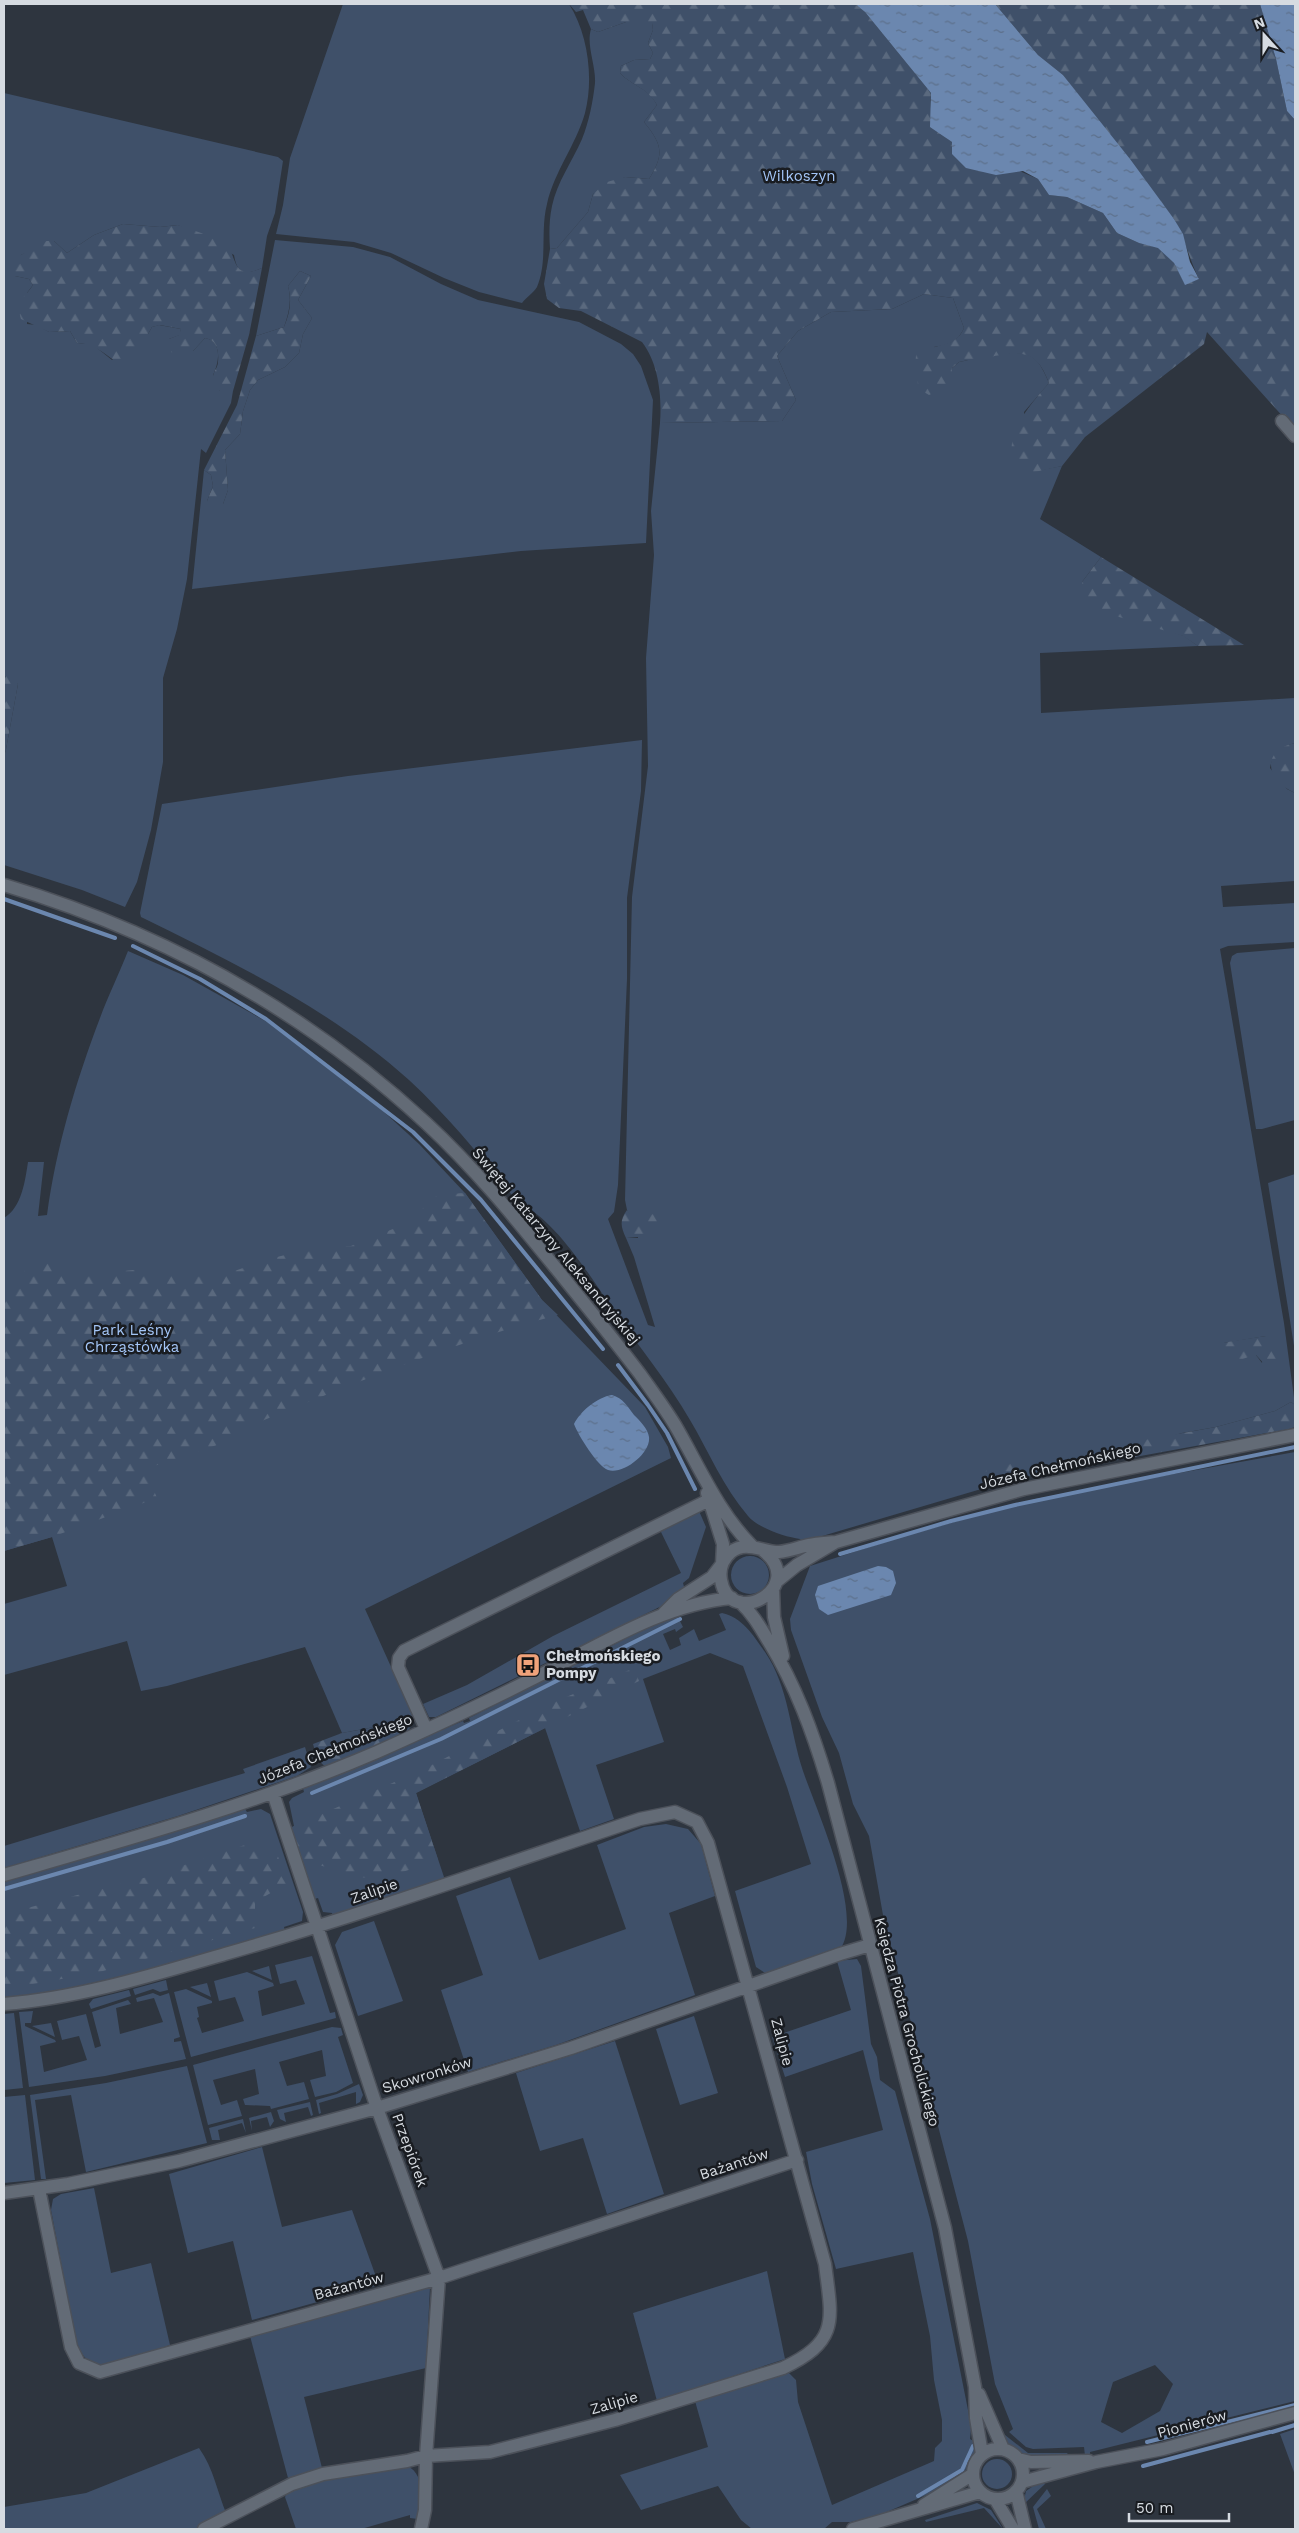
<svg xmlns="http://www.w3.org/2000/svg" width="1299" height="2533" viewBox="0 0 1299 2533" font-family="'Work Sans',sans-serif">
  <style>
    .green { fill: #3f5069; fill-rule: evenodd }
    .forest { fill: url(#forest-firs) }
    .water { fill: url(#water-ripples) }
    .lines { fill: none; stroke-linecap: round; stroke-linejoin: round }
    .stream { stroke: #6b87af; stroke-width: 4 }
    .minor-casing { stroke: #4c515a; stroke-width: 15 }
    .minor { stroke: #636b76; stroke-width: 12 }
    .labels { text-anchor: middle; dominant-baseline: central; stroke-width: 5; stroke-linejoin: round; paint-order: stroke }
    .park-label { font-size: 15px; fill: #a4c6f8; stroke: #191c21 }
    .street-label { font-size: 15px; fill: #d6dbe1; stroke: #191c21 }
    .poi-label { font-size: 15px; font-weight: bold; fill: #d6dbe1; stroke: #191c21; text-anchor: start }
  </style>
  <defs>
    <pattern id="forest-firs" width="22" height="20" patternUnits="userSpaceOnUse" patternTransform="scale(1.25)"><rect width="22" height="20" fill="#3f5069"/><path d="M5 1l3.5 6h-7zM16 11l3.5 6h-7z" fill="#5a697e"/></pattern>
    <pattern id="water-ripples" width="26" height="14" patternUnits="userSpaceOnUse" patternTransform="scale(1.25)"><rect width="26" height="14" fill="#6b87af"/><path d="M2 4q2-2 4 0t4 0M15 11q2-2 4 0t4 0" fill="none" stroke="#5c6f8a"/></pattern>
  </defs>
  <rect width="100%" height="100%" fill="#2e353f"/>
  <path class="green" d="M 343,4 L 569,4 C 588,34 594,78 585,113 C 576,145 554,172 547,204 C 540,231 548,261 537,287 C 534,292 526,298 522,303 L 479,292 L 444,278 L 391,253 L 354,242 L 276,234 L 283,205 L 290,158 Z
    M 626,22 L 652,22 L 653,30 L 648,43 L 653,53 L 650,59 L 634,60 L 621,66 L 620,73 C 632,86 649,88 657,105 L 644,122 C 662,144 665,154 649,179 L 625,177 L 593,194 L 588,212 L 557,248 L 550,249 C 549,235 549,220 552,206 C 557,182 572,162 582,139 C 589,122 593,101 595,83 C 596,65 586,45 591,29 L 598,32 Z
    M 4,93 L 278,157 L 283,161 L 275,213 L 267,236 L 262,268 C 246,275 237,275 234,255 L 178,225 L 160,227 L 123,224 L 94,235 L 67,253 L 54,241 L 21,255 L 15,276 L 29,279 L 33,285 L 27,293 L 27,324 L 37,325 L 49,332 L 70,331 L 77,343 L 92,344 L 112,360 L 148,334 L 152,327 L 159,325 L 181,329 L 180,335 L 169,339 L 193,351 L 205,338 C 223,341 219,363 213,375 L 220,391 L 233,391 L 231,403 L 206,453 L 201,449 L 187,579 L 177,629 L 163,678 L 163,762 L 151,830 L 137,882 L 125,907 L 82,890 L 4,865 L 4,760 L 18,684 L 6,676 L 4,679 Z
    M 275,240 L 353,247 L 390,257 L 441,284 L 478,300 L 579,322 L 621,344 L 633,354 L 641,366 L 653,400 L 646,543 L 521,551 L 192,589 L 204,470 L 211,475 L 213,486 L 207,501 L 223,504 L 228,490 L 225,450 L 240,434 L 243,411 L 250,390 L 258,380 L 285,367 L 299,353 L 303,334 L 312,318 L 298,300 L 311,276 L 300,271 L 288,286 C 292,301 289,313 284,327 L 256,336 Z
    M 924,294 L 953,298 L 964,328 C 957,343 949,344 934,347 L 951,369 L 959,362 C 976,359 1018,347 1032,357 C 1041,363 1045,374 1049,383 L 1024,412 L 1030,472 L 1062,466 L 1040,519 L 1101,557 L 1082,582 L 1152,625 L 1184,636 L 1198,646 L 1040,653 L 1041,713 L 1295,698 L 1295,743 C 1282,746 1272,755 1270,768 L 1287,789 L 1295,793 L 1295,881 L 1221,886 L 1223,907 L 1295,903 L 1295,942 L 1228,946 L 1220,949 L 1284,1323 L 1295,1405 L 1291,1402 L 1275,1411 L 1216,1427 L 1182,1433 L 1111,1454 L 1113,1461 L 1042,1473 L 1043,1468 L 983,1485 L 988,1487 L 802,1542 L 800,1539 C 785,1537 758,1528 748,1516 C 723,1487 709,1452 690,1420 C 667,1380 638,1346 612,1308 C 592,1279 553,1216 520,1205 C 485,1162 450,1118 409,1080 C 330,1009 236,964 141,917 L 140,913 L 162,804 L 348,776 L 642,740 L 641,791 L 627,898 L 627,979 L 618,1185 L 614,1212 L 608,1219 L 648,1325 L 655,1327 L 634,1257 L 626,1238 L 638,1238 L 636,1215 L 630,1215 L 627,1210 L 625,1200 L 632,897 L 648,766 L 646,658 L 654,555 L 651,511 L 660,423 L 782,421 L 796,400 L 777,356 L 798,331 L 831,312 L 892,309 ZM 1266,1336 L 1262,1363 L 1256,1355 L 1224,1343 Z
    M 1295,948 L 1295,1120 L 1262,1129 L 1256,1129 L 1230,963 L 1232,956 L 1237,953 Z
    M 128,951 L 183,975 L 267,1022 L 383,1111 L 419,1144 L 465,1193 L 542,1300 L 645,1407 L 668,1447 L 671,1458 L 365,1609 L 410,1709 L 413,1719 L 410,1728 L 401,1722 L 342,1733 L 305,1647 L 167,1686 L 141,1691 L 127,1641 L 4,1675 L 4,1604 L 67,1586 L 52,1537 L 4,1551 L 4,1218 C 22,1207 25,1181 28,1162 L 44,1162 L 38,1216 L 47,1215 C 56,1148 76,1081 100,1018 C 108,996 119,974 128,951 Z
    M 1295,1174 L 1295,1352 L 1268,1183 Z
    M 1295,1452 L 1295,2401 L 1090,2452 L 1090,2456 L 1085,2456 L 1084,2447 L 1033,2449 L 1026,2447 L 1009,2432 L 1013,2429 L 995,2384 L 968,2241 L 883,1915 L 869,1836 L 853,1804 L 839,1753 L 822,1717 L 791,1630 L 790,1619 L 810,1566 L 898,1538 L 1035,1499 ZM 1155,2365 L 1173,2384 L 1160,2411 L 1122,2433 L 1101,2422 L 1113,2382 Z
    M 699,1511 L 706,1527 L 689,1578 L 683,1583 L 686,1594 L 436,1717 L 429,1717 L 423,1704 L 467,1685 L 553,1636 L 681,1573 L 660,1530 Z
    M731 1575a19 19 0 1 1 38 0a19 19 0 1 1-38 0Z
    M 722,1613 C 743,1618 753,1635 765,1652 C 789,1687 790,1732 803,1771 C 816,1809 862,1910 842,1946 L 765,1973 L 756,1967 L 735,1891 L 811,1864 L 787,1787 L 743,1666 L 710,1653 L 643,1679 L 664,1742 L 596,1765 L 614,1819 L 580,1831 L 545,1728 L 416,1793 L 444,1877 L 441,1884 L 333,1917 L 332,1913 L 323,1912 L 318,1898 L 314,1899 L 290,1828 L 294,1826 L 289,1802 L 292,1798 L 304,1792 L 303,1788 L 463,1721 L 464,1723 L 470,1721 L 469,1718 L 670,1616 L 678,1617 L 683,1627 L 676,1632 L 675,1629 L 663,1634 L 670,1650 L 681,1645 L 679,1638 L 694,1629 L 699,1641 L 726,1630 L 719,1614 Z
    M 305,1747 L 311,1767 L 297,1776 L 178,1816 L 4,1868 L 4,1846 L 245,1773 L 243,1769 Z
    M 245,1809 L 247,1812 L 261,1809 L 270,1814 L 303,1912 L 302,1921 L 284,1927 L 285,1931 C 192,1957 100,1986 4,1999 L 4,1882 Z
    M 666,1824 L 688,1829 L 701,1844 L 715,1896 L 669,1913 L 695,1995 L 556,2045 L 468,2072 L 441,1990 L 483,1975 L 456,1896 L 510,1877 L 539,1960 L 626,1929 L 597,1845 L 644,1827 Z
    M 374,1921 L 403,2001 L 358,2016 L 335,1945 L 342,1932 Z
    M 312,1956 L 330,2013 L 335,2012 L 336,2018 L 191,2057 L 174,1992 L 186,1989 L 212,2001 L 212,2003 L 197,2007 L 199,2017 L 197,2018 L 202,2033 L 244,2021 L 235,1997 L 219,2001 L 214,1981 L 247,1972 L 273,1983 L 274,1986 L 258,1991 L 262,2016 L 305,2004 L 296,1980 L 280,1984 L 275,1965 Z
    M 857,1959 L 861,1966 L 871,2044 L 877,2057 L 880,2080 L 895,2091 L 930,2219 L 968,2410 L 971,2430 L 970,2439 L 975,2442 L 975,2451 L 965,2471 L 931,2493 L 882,2514 L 851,2522 L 832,2522 L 824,2529 L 752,2529 L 741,2520 L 718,2486 L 641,2510 L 620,2475 L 708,2447 L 695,2401 L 787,2371 L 796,2380 L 798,2402 L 832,2505 L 934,2461 L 935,2448 L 942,2441 L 942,2420 L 934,2380 L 930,2336 L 913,2252 L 836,2269 L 812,2184 L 806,2152 L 883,2130 L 863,2050 L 785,2077 L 772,2037 L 851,2010 L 837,1961 Z
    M 269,1966 L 272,1980 L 252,1971 Z
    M 166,1980 L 168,1990 L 160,1992 L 153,1989 L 135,1995 L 133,1989 Z
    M 207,1983 L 211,1997 L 190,1987 Z
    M 129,1990 L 131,1996 L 91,2009 L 89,2004 L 93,1999 Z
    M 153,1993 L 160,1996 L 169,1993 L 180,2037 L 174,2039 L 174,2042 L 181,2041 L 186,2059 L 105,2076 L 29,2087 L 19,2012 L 33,2011 L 31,2023 L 25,2023 L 25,2026 L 55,2040 L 56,2042 L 40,2046 L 44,2072 L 87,2060 L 79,2036 L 62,2040 L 57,2021 L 86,2014 L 95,2048 L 101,2046 L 92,2012 L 128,2000 L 131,2004 L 116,2008 L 120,2034 L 163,2022 L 154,1998 L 137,2002 L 136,1998 Z
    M 14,2013 L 23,2088 L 4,2090 L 4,2014 Z
    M 694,2016 L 718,2093 L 680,2105 L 656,2029 Z
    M 51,2023 L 55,2037 L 32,2026 Z
    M 332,2027 L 341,2028 L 343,2035 L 338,2037 L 353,2083 L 336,2092 L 315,2097 L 310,2080 L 326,2076 L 322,2050 L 279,2062 L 287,2086 L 304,2082 L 309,2099 L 271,2109 L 270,2106 L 245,2105 L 243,2099 L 259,2094 L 255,2069 L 213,2080 L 221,2105 L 237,2100 L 242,2116 L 208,2125 L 193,2065 Z
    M 615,2041 L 664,2194 L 607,2214 L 583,2138 L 540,2151 L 516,2073 Z
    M 187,2066 L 207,2143 L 86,2172 L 71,2095 L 35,2100 L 46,2179 L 41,2179 L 30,2095 L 106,2083 Z
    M 359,2084 L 363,2095 L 360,2102 L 356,2104 L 356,2092 L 319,2103 L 321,2113 L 319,2114 L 316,2100 L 337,2094 Z
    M 25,2095 L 35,2180 L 4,2183 L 4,2097 Z
    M 310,2102 L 313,2115 L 311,2116 L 308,2107 L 284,2113 L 286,2122 L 280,2119 L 277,2110 Z
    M 271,2112 L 274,2121 L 270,2127 L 267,2117 L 251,2121 L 252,2131 L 249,2118 Z
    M 243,2119 L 246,2133 L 242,2123 L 218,2130 L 220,2140 L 212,2140 L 209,2128 Z
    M 262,2147 L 282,2227 L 352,2210 L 379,2285 L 252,2320 L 233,2241 L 188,2253 L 169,2174 Z
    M 94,2188 L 111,2273 L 151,2263 L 170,2345 C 153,2351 108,2370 93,2363 C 83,2359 80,2350 76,2341 L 51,2210 L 53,2199 L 61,2194 Z
    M 767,2271 L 785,2359 L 657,2401 L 633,2313 Z
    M 430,2287 L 426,2368 L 304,2397 L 322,2468 L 288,2478 L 250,2336 Z
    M 1295,2429 L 1295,2475 L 1280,2434 Z
    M 1005,2435 L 1028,2453 L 1067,2453 L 1070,2457 C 1045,2456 1017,2461 1001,2437 Z
    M 199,2448 C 214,2469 217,2492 227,2515 L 195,2529 L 4,2529 L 4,2507 L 86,2493 Z
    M982 2474a15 15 0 1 1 30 0a15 15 0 1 1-30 0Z
    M 407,2466 C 426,2474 421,2502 418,2519 L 410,2518 L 410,2515 L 361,2529 L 296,2529 L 285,2497 L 287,2493 L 323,2480 Z
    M 1042,2480 L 1045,2484 L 1023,2505 L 1026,2491 Z
    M 1047,2489 L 1051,2496 L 1037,2509 L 1046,2529 L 1039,2529 L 1033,2507 Z
    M 977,2503 L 991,2510 L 1003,2529 L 984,2508 L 926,2522 L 925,2520 Z"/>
  <path class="forest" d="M 569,4 L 855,4 L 865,12 L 931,93 C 929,114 934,130 952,142 L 1038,179 L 1049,195 L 1067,197 L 1103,213 L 1117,233 L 1139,243 L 1158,247 L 1174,263 L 1185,284 L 1199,279 C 1189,259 1185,238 1174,219 L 1063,75 L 1038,55 L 995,4 L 1260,4 L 1276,59 L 1287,111 L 1295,120 L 1295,430 L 1207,332 L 1204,344 L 1085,437 L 1062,466 L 1030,473 C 1026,469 1018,464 1015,459 C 1001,436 1035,399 1049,383 C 1041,362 1032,351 1008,354 C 1003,355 996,355 992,357 C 985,361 983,364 974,365 L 968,360 L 959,362 L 952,368 L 952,377 L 943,389 L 929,395 L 919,389 L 915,371 L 916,355 C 922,352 929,348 935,347 C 950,342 957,343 964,328 L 953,298 L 924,294 L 892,309 L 831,312 L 798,331 L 777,356 L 796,400 L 782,421 L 660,423 C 662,397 659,364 642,342 L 581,311 L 559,308 L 547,299 L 544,284 L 550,249 L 557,248 L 588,212 L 593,194 L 607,182 L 625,177 L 649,179 C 665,154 662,144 644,122 L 657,105 C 648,88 632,86 620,73 L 621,66 L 634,60 L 650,59 L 653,53 L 648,43 L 653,30 L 652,23 L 626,22 L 598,32 L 591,29 L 583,10 L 576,12 Z
    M 123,224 L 160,227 L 178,225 L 227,242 C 237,262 234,280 262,268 L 249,335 L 233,391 L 220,391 C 215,386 213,383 213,377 C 213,372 218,367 218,362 C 219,351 217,340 205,338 L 193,351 L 182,356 L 171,352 L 167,344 L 169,339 L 179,335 L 181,329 L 160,325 L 152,327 L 148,334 L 149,344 C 114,386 113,344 77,343 L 70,331 L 49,332 L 21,319 C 15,300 23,300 33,285 L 29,279 L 15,276 L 8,270 L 10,261 L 46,241 L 54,241 L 67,253 L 94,235 Z
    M 300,271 L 311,276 L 298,300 L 312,318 L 303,334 L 299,353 L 285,367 L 258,380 L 250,390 L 243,411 L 240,434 L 225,450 L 228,490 L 223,504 L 213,509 L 207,501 L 213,486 L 211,475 L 204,470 L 237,405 L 256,336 L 284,327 C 290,313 292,301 288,286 Z
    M 1101,557 L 1244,645 L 1198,646 L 1183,636 L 1109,614 L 1092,606 L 1083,593 L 1082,582 Z
    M 12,675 L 18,684 L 4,760 L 4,679 L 6,676 Z
    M 1295,743 L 1295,793 C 1266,780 1260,751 1295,743 Z
    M 465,1193 L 542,1300 L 558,1315 C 451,1343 350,1385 247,1427 L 232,1440 L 145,1469 L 157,1498 L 52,1537 L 4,1551 L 4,1299 L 31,1262 L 46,1261 L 57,1269 L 85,1275 L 143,1269 L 162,1275 L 217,1277 L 269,1259 L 313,1248 L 351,1246 L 415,1220 C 421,1214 422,1209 426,1203 C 434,1193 453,1194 465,1193 Z
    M 627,1210 L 631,1215 L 658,1214 L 661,1218 L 660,1228 L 649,1236 L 626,1238 C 621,1227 619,1221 627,1210 Z
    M 1266,1336 L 1275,1342 C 1277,1351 1280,1360 1273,1367 L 1267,1367 L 1256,1355 C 1244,1357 1219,1372 1219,1348 L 1224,1343 L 1233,1341 Z
    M 1291,1402 L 1295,1405 L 1295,1427 L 1289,1429 L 1113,1461 L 1111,1454 L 1115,1449 L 1144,1440 L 1216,1427 L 1275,1411 Z
    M 1022,1461 L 1037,1461 L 1043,1468 L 1042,1473 L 988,1487 L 983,1485 L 980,1478 L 987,1470 Z
    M 634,1668 L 639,1681 L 416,1793 L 438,1860 L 376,1881 L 301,1860 L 290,1828 L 422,1770 L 550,1704 Z
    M 402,1722 L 410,1728 L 405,1734 L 327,1767 C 317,1762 316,1754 313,1744 L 342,1733 Z
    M 254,1842 L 277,1854 L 288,1883 L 255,1902 L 255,1928 L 96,1973 L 4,1989 L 4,1914 L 151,1876 Z"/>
  <path class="water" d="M 855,4 L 995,4 L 1038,55 L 1063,75 L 1130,159 L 1174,219 L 1183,234 L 1190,262 L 1199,279 L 1185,285 L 1174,263 L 1158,248 L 1139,243 L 1117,233 L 1103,213 L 1067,197 L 1049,195 L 1038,179 L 1023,171 L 996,175 L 966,168 L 952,154 L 952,142 L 930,127 L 931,93 L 865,12 Z
    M 1260,4 L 1295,4 L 1295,120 L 1287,111 L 1276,59 Z
    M 612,1395 C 623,1398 628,1407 634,1415 C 640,1421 648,1429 649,1437 C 651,1453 623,1475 608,1470 C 598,1467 578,1435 574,1424 C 580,1412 597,1397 612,1395 Z
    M 878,1566 L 886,1567 L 893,1571 L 896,1583 L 891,1595 L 828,1615 L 819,1609 L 815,1595 L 818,1586 Z"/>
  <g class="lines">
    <path class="stream" d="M 4,899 L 115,938
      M 133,946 L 200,979 L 266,1019 L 413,1132 L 481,1200 L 603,1349
      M 618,1365 L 648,1405 L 667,1433 L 695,1489
      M 840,1554 L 951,1521 L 1015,1505 L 1295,1447
      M 312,1793 L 441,1739 L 680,1619
      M 4,1889 L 167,1842 L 245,1816
      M 1272,2432 L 1295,2425
      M 1147,2442 L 1295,2405
      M 1143,2466 L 1270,2432
      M 918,2496 L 962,2470 L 973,2446"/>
    <defs>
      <path id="minor" d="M 1282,421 L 1295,436
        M 4,885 C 162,932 305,1011 426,1123 C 477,1170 520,1224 563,1277 C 589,1309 615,1341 640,1374 C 652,1391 664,1407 675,1425 C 699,1466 718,1512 752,1546
        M 761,1549 C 812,1586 729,1631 721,1580 C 719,1569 723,1559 731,1552 C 746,1540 762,1552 779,1552 C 790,1551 799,1547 809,1545 C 818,1543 827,1543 836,1542 L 1024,1489 L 1295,1435
        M 776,1582 L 797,1565 L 834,1543
        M 773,1589 L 774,1617 L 783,1656
        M 740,1602 C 753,1614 760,1627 769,1642 C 796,1686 813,1733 828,1783 L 945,2228 L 975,2387 L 976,2418 L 982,2454
        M 664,1613 L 678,1599 L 712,1577 L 722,1564 L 723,1544 L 707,1493
        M 426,1729 L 398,1667 L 399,1658 L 404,1651 L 709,1500
        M 273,1793 L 377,2108 L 439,2278 L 426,2456 L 425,2510 L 421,2529
        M 4,1875 C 129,1839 256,1804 377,1752 C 433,1727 489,1701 544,1673 C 603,1643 665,1604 732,1598
        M 4,2004 C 79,1998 153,1975 225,1954 C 365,1914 502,1865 640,1819 L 675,1812 L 697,1822 L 708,1843 L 825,2264 C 832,2320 840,2341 783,2368 L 615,2420 L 490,2452 L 426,2456 L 407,2461 L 323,2474 L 292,2484 L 204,2529
        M 39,2189 L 71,2347 L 79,2363 L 100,2372 L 439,2278 L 797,2160
        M 4,2193 L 68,2184 L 179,2161 L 377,2108 L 571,2048 L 840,1954 L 870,1945
        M 979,2394 L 1003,2449
        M973 2474a25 25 0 1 1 50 0a25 25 0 1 1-50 0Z
        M 1018,2459 L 1031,2462 L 1089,2461
        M 1022,2482 L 1096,2462 L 1163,2449 L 1295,2413
        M 1016,2491 L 1025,2529
        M 995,2499 L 1013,2529
        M 924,2505 L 973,2474
        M 853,2529 L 980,2492"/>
    </defs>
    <use href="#minor" class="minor-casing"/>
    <use href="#minor" class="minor"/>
  </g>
  <defs>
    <symbol id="bus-square" viewBox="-11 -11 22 22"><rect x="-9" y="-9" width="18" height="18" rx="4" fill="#f0a27a" stroke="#191c21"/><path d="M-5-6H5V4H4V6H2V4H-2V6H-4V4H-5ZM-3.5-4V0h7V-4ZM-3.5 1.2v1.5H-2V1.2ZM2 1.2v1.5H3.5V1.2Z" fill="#111"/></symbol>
  </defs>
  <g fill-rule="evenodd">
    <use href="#bus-square" x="514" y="1651" width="28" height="28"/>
  </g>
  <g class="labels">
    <g class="park-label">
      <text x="799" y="176">Wilkoszyn</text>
      <text x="132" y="1330">Park Leśny<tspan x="132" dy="17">Chrząstówka</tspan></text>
    </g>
    <g class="street-label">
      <text transform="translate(556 1246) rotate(50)">Świętej Katarzyny Aleksandryjskiej</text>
      <text transform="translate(1060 1466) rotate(-13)">Józefa Chełmońskiego</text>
      <text transform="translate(335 1749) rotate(-22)">Józefa Chełmońskiego</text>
      <text transform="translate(374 1891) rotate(-19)">Zalipie</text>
      <text transform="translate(907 2022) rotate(75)">Księdza Piotra Grocholickiego</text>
      <text transform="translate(782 2042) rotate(75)">Zalipie</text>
      <text transform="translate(427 2075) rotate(-17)">Skowronków</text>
      <text transform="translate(410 2150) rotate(70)">Przepiórek</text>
      <text transform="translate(734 2164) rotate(-18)">Bażantów</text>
      <text transform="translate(349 2286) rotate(-15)">Bażantów</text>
      <text transform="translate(614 2403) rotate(-16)">Zalipie</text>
      <text transform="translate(1192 2424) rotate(-15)">Pionierów</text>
    </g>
    <g class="poi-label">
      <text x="546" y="1656">Chełmońskiego<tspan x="546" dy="17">Pompy</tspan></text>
    </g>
  </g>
  <rect width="1299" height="2533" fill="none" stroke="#d6dbe1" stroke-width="10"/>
  <g transform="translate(1264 35) rotate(339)" stroke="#191c21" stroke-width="4" paint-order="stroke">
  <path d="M0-4L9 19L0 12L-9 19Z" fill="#d6dbe1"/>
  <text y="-8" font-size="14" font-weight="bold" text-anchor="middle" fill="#d6dbe1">N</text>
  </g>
  <path d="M1129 2513v8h100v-8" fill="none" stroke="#d6dbe1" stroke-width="2.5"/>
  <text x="1136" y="2513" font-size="15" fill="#d6dbe1" stroke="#191c21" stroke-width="4" paint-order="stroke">50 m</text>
</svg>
